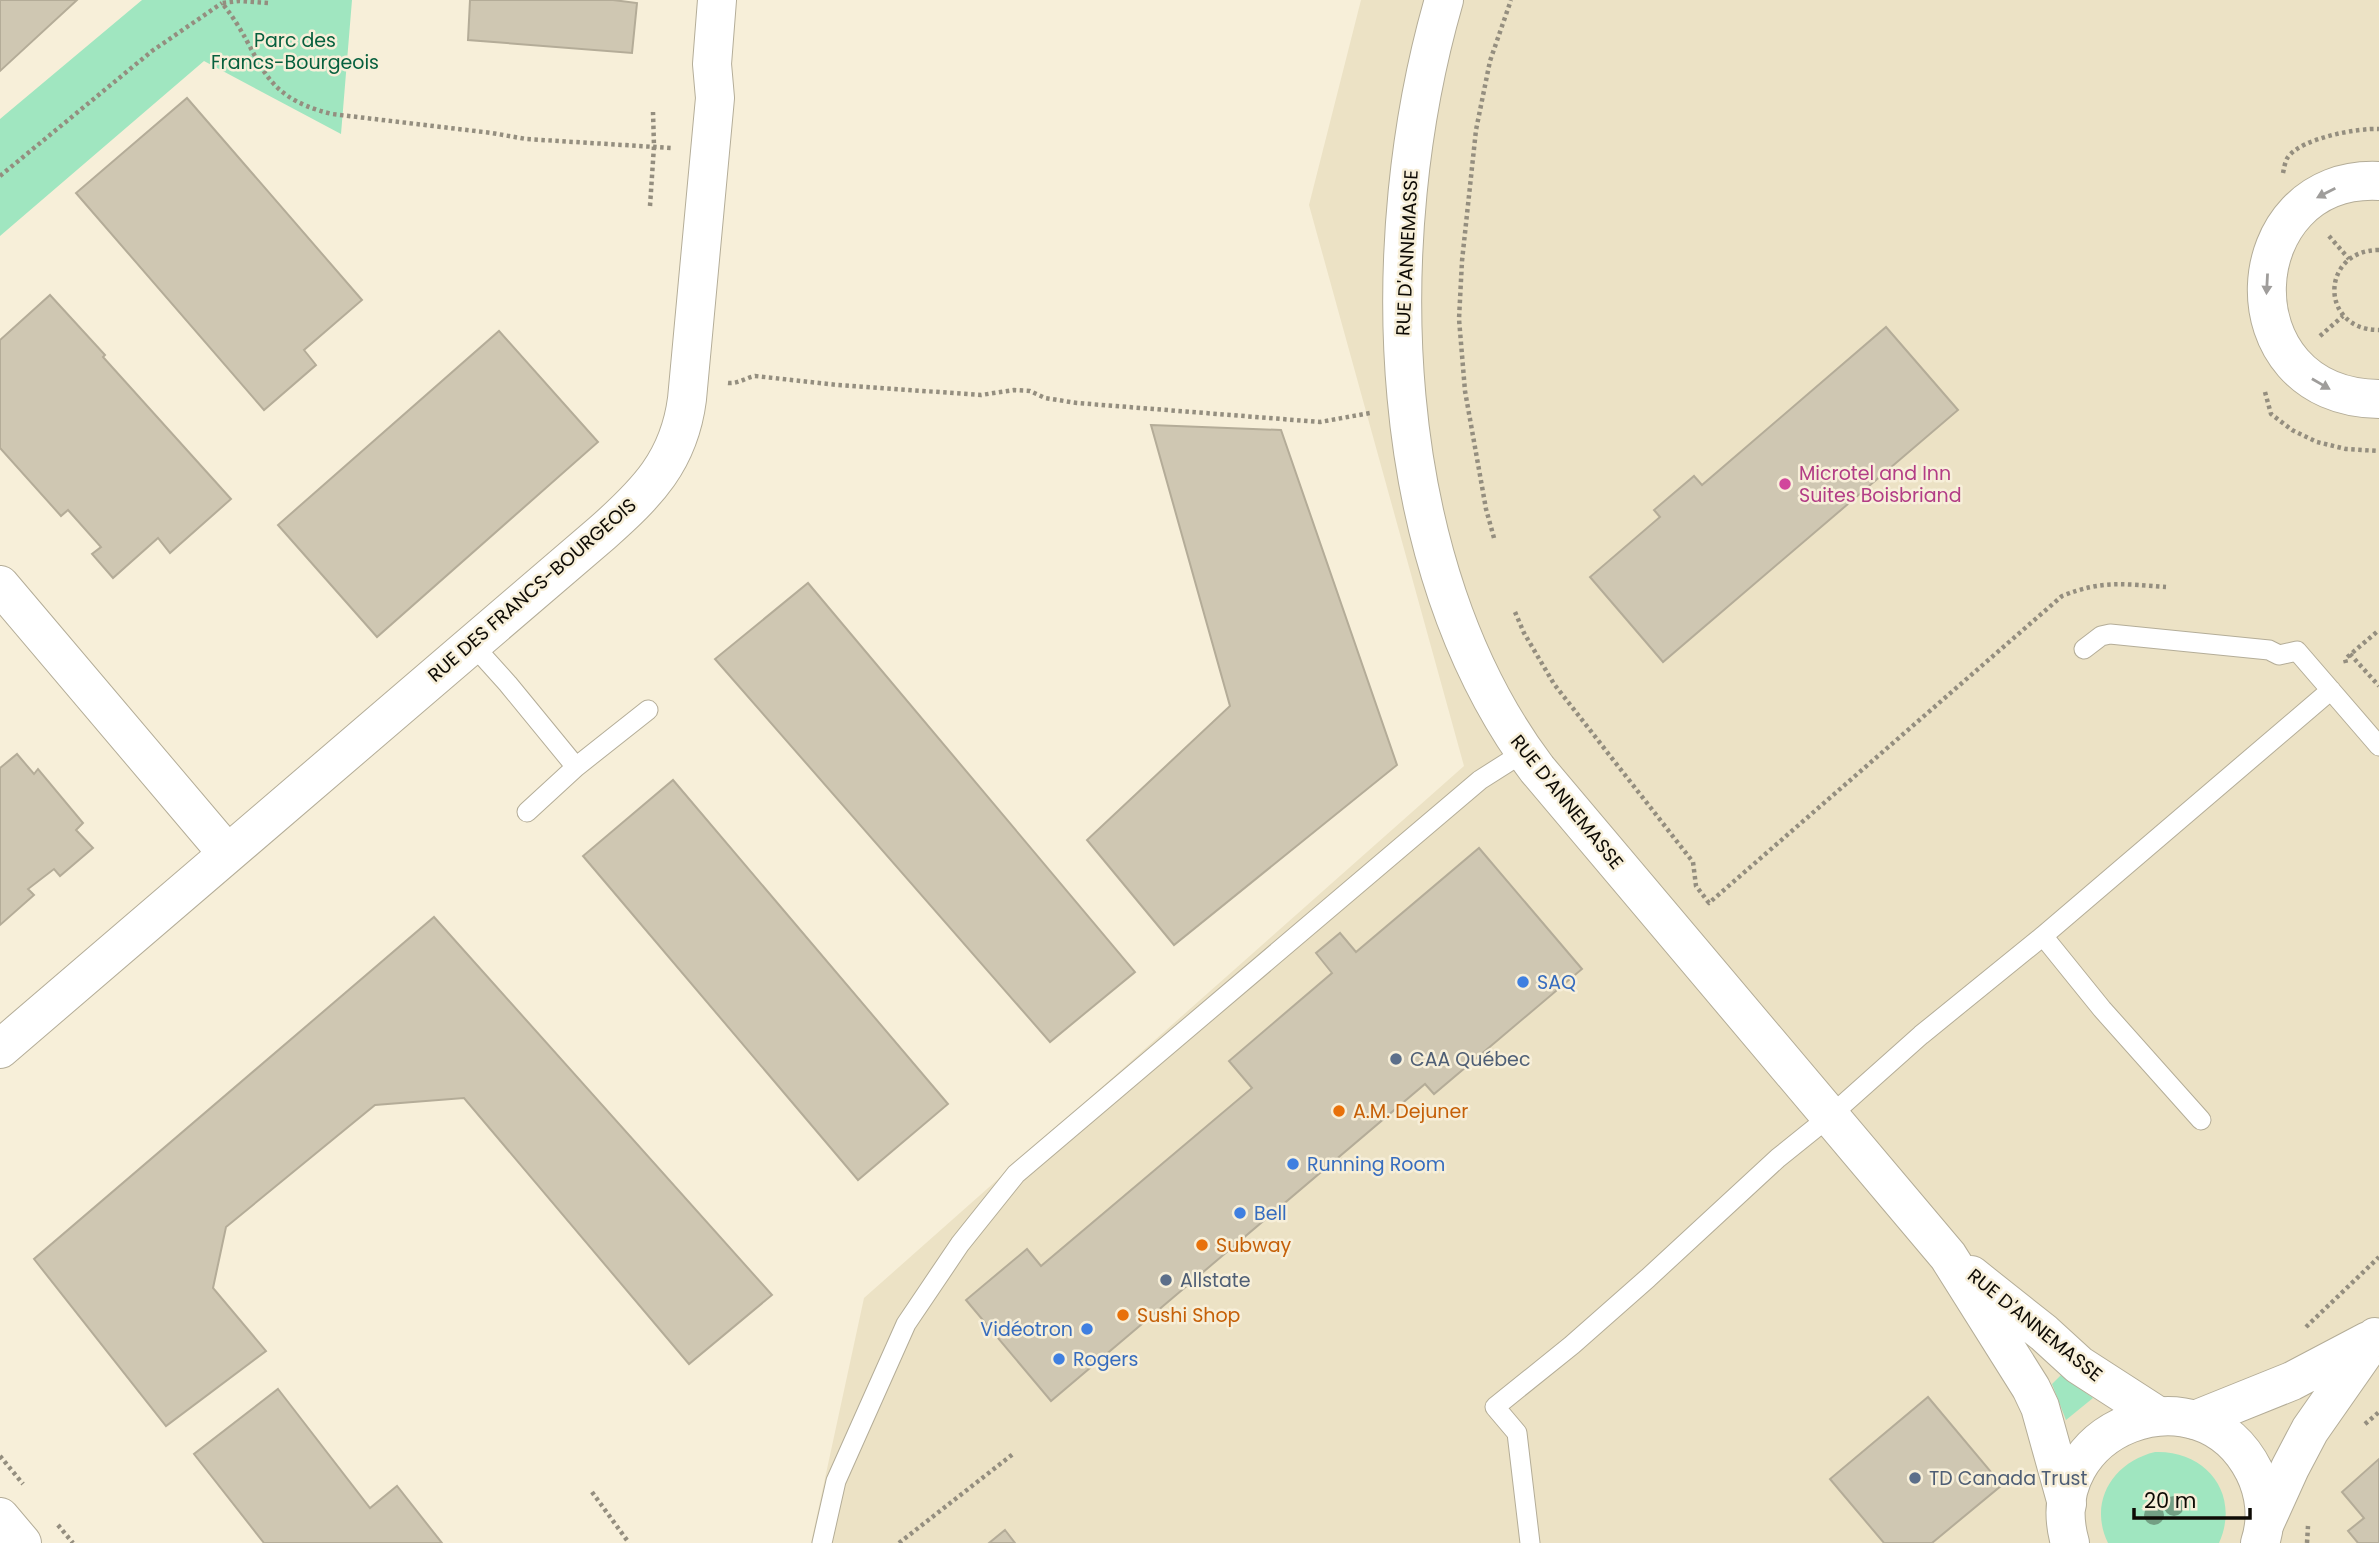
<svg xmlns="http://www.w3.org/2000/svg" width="2379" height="1543" viewBox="0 0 2379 1543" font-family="Poppins,sans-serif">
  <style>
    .built { fill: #ece2c5 }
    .green { fill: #a0e6c0 }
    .building { fill: #cfc7b2; stroke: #b4ac98; stroke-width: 2 }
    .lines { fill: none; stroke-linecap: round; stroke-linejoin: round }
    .lane-casing { stroke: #b4ad98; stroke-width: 21 }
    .street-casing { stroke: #b4ad98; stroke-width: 40 }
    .secondary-casing { stroke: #b4ad98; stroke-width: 40 }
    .path { stroke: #948e7f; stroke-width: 4.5; stroke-dasharray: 3.5 3.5; stroke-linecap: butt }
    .lane { stroke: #fff; stroke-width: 19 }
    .street { stroke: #fff; stroke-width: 38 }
    .secondary { stroke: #fff; stroke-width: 38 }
    .tree { fill: #73a084 }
    .oneway { fill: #9f9d9b }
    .hotel-dot { fill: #d1479c; stroke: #f7efd9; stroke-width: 2.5 }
    .shop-dot { fill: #3f7fe0; stroke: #f7efd9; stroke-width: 2.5 }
    .service-dot { fill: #5c6f8a; stroke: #f7efd9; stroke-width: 2.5 }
    .food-dot { fill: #e8710a; stroke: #f7efd9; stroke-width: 2.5 }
    .labels { text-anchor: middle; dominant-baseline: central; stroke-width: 5; stroke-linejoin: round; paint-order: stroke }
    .park-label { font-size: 19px; fill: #07603e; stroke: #f7efd9 }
    .street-label { font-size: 19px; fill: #0e0b05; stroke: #f7efd9 }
    .hotel-label { font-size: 19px; fill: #b23c85; stroke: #f7efd9; text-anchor: start }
    .shop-label { font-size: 19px; fill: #366cbe; stroke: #f7efd9; text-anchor: start }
    .service-label { font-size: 19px; fill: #4e5e75; stroke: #f7efd9; text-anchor: start }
    .food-label { font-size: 19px; fill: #c56008; stroke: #f7efd9; text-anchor: start }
  </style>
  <rect width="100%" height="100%" fill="#f7efd9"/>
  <path class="built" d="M 1361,0 L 2379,0 L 2379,1543 L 811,1543 L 864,1298 L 1464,766 L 1309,205 Z"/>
  <path class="green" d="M 142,0 L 352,0 L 341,134 L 204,61 L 0,236 L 0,119 Z
    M 2061,1375 L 2093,1398 L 2066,1420 L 2052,1384 Z
    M 2155,1452 C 2206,1450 2241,1494 2219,1543 L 2108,1543 C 2088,1502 2113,1462 2155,1452 Z"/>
  <path class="building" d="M 0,0 L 77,0 L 0,71 Z
    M 470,0 L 613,0 L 637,3 L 632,53 L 468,40 Z
    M 187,98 L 362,300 L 304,350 L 316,365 L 264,410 L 76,193 Z
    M 50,295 L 105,355 L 103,357 L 231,499 L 170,553 L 158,538 L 113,578 L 92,554 L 101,547 L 68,510 L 61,516 L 0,448 L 0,340 Z
    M 1886,327 L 1958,410 L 1663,662 L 1590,577 L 1660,517 L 1654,510 L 1694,476 L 1702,485 Z
    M 499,331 L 598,442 L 377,637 L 278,525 Z
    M 1151,425 L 1281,430 L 1397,765 L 1174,945 L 1087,840 L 1230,706 Z
    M 808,583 L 1135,972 L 1050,1042 L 715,659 Z
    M 17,754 L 34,774 L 38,769 L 83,823 L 76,830 L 93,848 L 60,876 L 54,869 L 28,889 L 34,895 L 0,925 L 0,768 Z
    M 673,780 L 948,1104 L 858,1180 L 583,856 Z
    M 1479,848 L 1582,969 L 1434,1094 L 1425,1084 L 1051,1401 L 966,1300 L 1027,1249 L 1041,1266 L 1252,1088 L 1229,1061 L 1332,973 L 1316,953 L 1340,933 L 1356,952 Z
    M 434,917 L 772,1295 L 689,1364 L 464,1098 L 375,1105 L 226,1227 L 213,1288 L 266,1351 L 166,1426 L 34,1259 Z
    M 278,1389 L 370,1508 L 397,1486 L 442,1543 L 264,1543 L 194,1454 Z
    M 1928,1397 L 2002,1485 L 1932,1543 L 1884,1543 L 1830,1479 Z
    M 2379,1459 L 2379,1543 L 2358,1543 L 2348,1531 L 2364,1518 L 2342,1492 Z
    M 1005,1530 L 1015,1543 L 989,1543 Z"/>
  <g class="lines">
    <defs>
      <path id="lane" d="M 472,644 L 508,684 L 576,767
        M 2084,649 L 2101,636 L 2110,634 L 2269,650 L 2279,655 L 2297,651 L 2379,746
        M 527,812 L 576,767 L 648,710
        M 2043,936 L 2102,1009 L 2201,1120
        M 822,1543 L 836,1481 L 906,1324 L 960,1244 L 1016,1174 L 1480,780 L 1524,752
        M 1530,1543 L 1517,1433 L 1495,1407 L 1572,1345 L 1648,1278 L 1778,1158 L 1829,1117 L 1921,1035 L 2043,936 L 2331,690"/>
      <path id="street" d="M 1444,0 C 1375,239 1382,563 1537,769 L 1948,1256 L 2031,1388 L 2040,1407 L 2067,1504
        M 2379,181 C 2236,174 2223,397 2379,399
        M 0,585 L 227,853
        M 0,1049 L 602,533 C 647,493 679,461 687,399 L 715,98 L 712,64 L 717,0
        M 1971,1275 L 2044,1333 L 2079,1365 L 2158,1416
        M 2195,1420 L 2292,1381 L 2368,1341
        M 2265,1523 L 2290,1468 L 2310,1430 L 2375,1337"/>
      <path id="secondary" d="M 0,1517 L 22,1543
        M 2070,1543 C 2037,1428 2200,1364 2254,1471 C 2265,1493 2268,1519 2260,1543"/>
    </defs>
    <use href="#lane" class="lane-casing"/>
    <use href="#street" class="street-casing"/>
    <use href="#secondary" class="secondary-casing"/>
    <path class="path" d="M 268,3 L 239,1 L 222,3 C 265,56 254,95 332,114 L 492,133 L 526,139 L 672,148
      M 2283,173 C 2284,169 2285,161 2288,157 C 2302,138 2357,128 2379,129
      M 0,176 L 152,51 L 222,3
      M 650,206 L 654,146 L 653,112
      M 2329,236 L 2349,259
      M 2379,250 C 2320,250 2319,330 2379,330
      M 2320,336 L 2343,316
      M 728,383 C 738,384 745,378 755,376 L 838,385 L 981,395 L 1014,390 L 1030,391 L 1045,398 L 1077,403 L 1320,422 L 1370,413
      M 2265,392 L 2271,414 L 2292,430 L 2317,442 L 2346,449 L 2379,451
      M 1494,538 L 1486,509 L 1465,391 L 1459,319 L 1462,261 L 1476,130 L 1490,61 L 1511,0
      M 1515,612 L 1524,633 L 1554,684 L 1693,862 L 1696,886 L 1709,903 L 2062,596 C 2102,580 2124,584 2166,587
      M 2350,654 L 2379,686
      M 2346,663 L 2345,659 L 2379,630
      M 2306,1327 L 2379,1257
      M 2365,1424 L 2379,1412
      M 0,1456 L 23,1484
      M 592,1492 L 629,1543
      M 58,1525 L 73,1543
      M 899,1543 L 1013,1454
      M 2307,1543 L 2308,1526"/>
    <use href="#lane" class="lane"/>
    <use href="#street" class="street"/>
    <use href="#secondary" class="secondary"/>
  </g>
  <g class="tree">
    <circle cx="2174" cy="1506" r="10"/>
    <circle cx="2154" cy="1515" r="10"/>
  </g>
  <defs><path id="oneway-solid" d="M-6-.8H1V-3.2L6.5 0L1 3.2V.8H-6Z" transform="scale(1.75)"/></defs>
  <g class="oneway">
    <use href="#oneway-solid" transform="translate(2326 193) rotate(153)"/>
    <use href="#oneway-solid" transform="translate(2267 284) rotate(93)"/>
    <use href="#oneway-solid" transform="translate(2321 384) rotate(30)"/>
  </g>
  <circle class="hotel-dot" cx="1785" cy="484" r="7"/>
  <g class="shop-dot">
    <circle cx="1523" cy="982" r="7"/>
    <circle cx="1293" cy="1164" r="7"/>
    <circle cx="1240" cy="1213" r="7"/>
    <circle cx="1087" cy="1329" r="7"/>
    <circle cx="1059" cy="1359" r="7"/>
  </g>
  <g class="service-dot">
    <circle cx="1396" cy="1059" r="7"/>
    <circle cx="1166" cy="1280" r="7"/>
    <circle cx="1915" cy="1478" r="7"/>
  </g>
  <g class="food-dot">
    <circle cx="1339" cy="1111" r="7"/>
    <circle cx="1202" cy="1245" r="7"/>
    <circle cx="1123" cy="1315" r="7"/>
  </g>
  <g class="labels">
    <g class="park-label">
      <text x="295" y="40">Parc des<tspan x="295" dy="22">Francs-Bourgeois</tspan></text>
    </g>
    <g class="street-label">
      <text transform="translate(1407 253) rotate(-87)">RUE D'ANNEMASSE</text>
      <text transform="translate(532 590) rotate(-41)">RUE DES FRANCS-BOURGEOIS</text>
      <text transform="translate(1567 802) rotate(51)">RUE D'ANNEMASSE</text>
      <text transform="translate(2035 1325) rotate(39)">RUE D'ANNEMASSE</text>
    </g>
    <g class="hotel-label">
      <text x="1799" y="473">Microtel and Inn<tspan x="1799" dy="22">Suites Boisbriand</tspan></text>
    </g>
    <g class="shop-label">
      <text x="1537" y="982">SAQ</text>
      <text x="1307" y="1164">Running Room</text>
      <text x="1254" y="1213">Bell</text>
      <text x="1073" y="1329" text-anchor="end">Vidéotron</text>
      <text x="1073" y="1359">Rogers</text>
    </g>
    <g class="service-label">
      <text x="1410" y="1059">CAA Québec</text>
      <text x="1180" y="1280">Allstate</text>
      <text x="1929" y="1478">TD Canada Trust</text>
    </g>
    <g class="food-label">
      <text x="1353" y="1111">A.M. Dejuner</text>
      <text x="1216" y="1245">Subway</text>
      <text x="1137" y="1315">Sushi Shop</text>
    </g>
  </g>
  <path d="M2134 1508v10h116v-10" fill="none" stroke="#0e0b05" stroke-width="3.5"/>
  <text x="2144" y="1508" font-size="21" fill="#0e0b05" stroke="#f7efd9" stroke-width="5" paint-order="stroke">20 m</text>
</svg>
